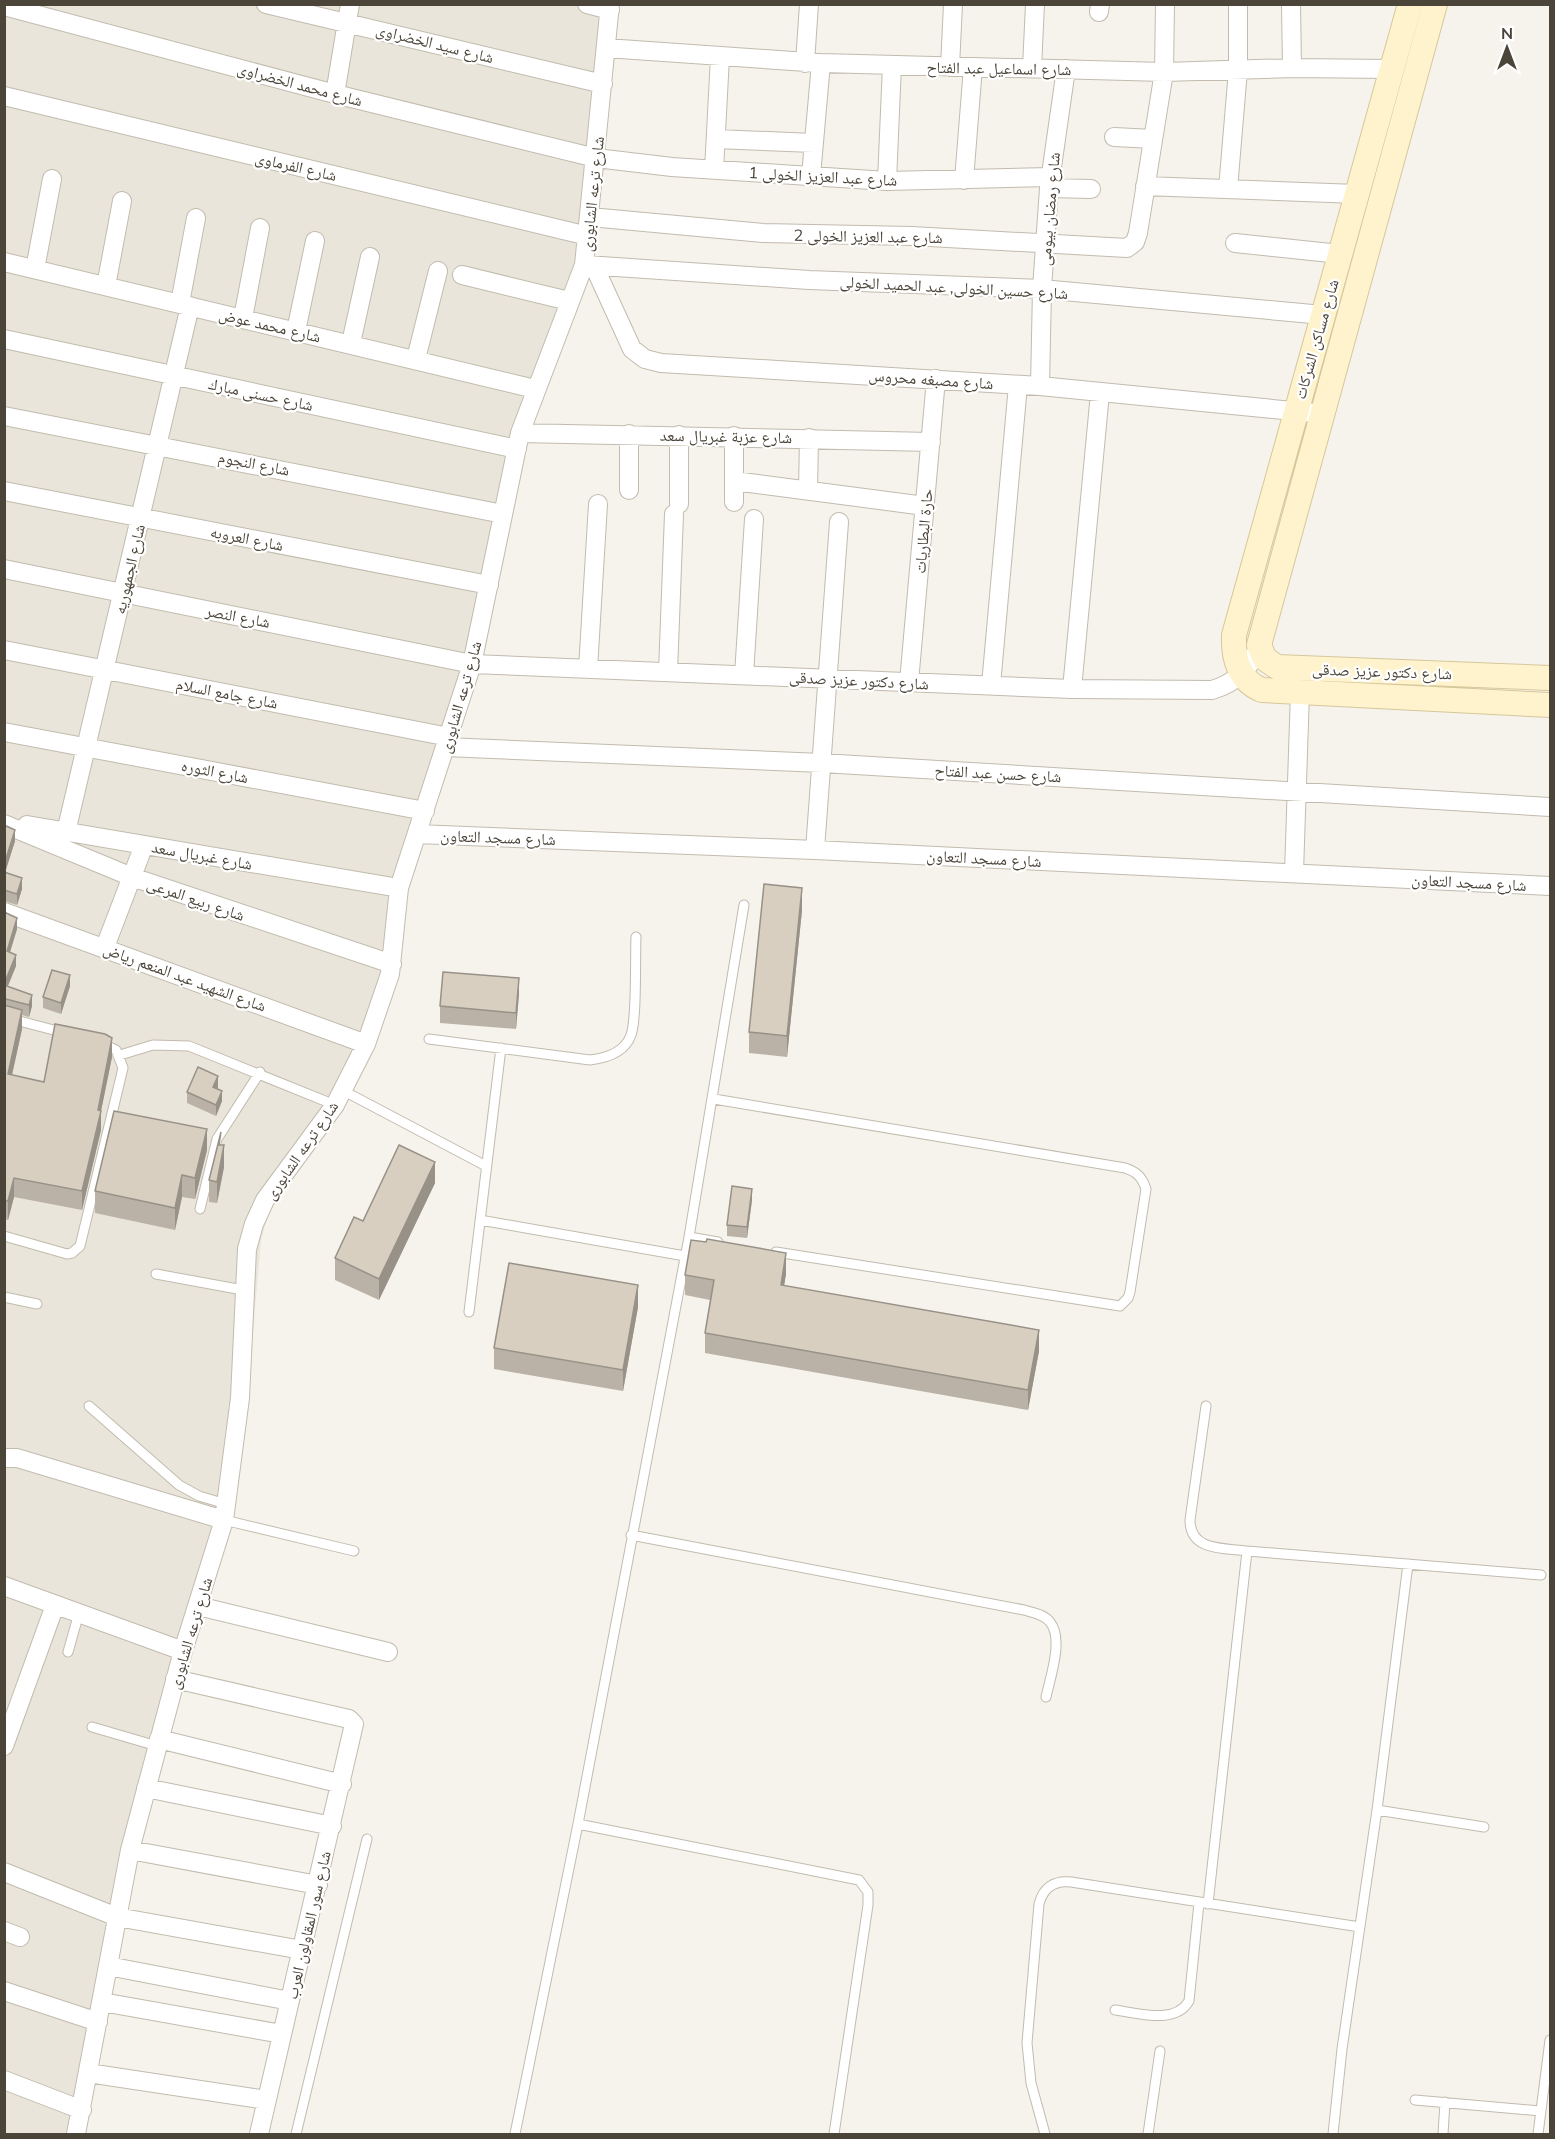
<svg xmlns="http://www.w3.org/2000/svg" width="1555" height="2139" viewBox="0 0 1555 2139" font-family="Mulish,'Noto Naskh Arabic',sans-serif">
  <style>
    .residential { fill: #eae5da }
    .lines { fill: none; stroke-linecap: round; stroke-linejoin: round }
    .lane-casing { stroke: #c2bbae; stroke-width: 11 }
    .street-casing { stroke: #c2bbae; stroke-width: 20 }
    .secondary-casing { stroke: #d6c79b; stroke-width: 26 }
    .lane { stroke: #fff; stroke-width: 9 }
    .street { stroke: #fff; stroke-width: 18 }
    .secondary { stroke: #fff3cd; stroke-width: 24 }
    .wall { fill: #bab2a6 }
    .shaded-wall { fill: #979187 }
    .building { fill: #d8cfc1; stroke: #979187; stroke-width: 1.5 }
    .labels { text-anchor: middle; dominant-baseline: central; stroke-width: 4.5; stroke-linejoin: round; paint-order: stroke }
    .street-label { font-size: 16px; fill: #4b4439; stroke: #fff }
  </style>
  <rect width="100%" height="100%" fill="#f6f3ec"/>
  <path class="residential" d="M 5,5 L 613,5 L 599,198 L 524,455 L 407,884 L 397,965 L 329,1129 L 305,1154 L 270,1207 L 261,1240 L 248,1389 L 226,1542 L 161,1757 L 130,1894 L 82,2134 L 5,2134 Z"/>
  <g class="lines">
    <defs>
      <path id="lane" d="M 4,1017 L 65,1033
        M 429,1039 L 590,1060 C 607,1058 625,1052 631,1035 C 637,1019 635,957 636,937
        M 120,1055 L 153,1045 L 189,1046 L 335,1105
        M 342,1090 L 486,1166
        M 714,1099 L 1125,1168 C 1137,1172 1142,1177 1146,1189 L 1130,1292 L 1128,1298 L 1120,1306 L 776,1252
        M 200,1209 L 217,1139 L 260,1072
        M 480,1220 L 685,1256
        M 4,1236 L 67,1254 L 72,1253 L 80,1246 L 123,1068 L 116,1050 L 101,1043
        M 689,1237 L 718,1242
        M 156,1274 L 243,1290
        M 4,1297 L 37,1304
        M 469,1312 L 501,1048
        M 89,1406 L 179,1485 L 199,1496 L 226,1504
        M 1206,1406 L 1190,1520 C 1190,1551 1223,1548 1247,1551 L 1541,1575
        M 224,1520 L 354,1551
        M 631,1535 L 1024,1610 C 1033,1613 1044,1614 1050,1622 C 1064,1639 1050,1678 1046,1697
        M 68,1652 L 79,1613
        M 92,1727 L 157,1746
        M 1377,1810 L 1484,1827
        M 578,1824 L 859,1880 L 868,1892 L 868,1905 L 834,2134
        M 1208,1904 L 1247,1551
        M 1115,2010 C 1138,2013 1175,2025 1189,2001 L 1199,1903
        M 1415,2100 L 1540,2111
        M 296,2134 L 367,1839
        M 515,2134 L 578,1824 L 689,1237 L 744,905
        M 1045,2134 L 1031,2083 L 1027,2043 L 1039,1904 C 1043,1888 1054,1880 1071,1882 L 1360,1927
        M 1148,2134 L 1160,2051
        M 1333,2134 L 1342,2049 L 1377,1810 L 1408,1564
        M 1443,2134 L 1445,2102
        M 1538,2134 L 1550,2040"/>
      <path id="street" d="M 266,4 L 603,84
        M 587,4 L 610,10
        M 1291,4 L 1292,68
        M 4,6 L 335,94 L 596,158 L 672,167 L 887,181 L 1050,177
        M 1099,12 L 1100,4
        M 606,48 L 821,63 L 1164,72 L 1292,68 L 1392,69
        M 805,63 L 809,4
        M 950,67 L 953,4
        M 1032,68 L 1035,4
        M 335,94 L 350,4
        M 4,96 L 588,236
        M 1114,137 L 1153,139
        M 716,139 L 814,143
        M 714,170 L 720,57
        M 811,176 L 821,63
        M 964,180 L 973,67
        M 887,181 L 892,65
        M 1145,186 L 1357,194
        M 1049,188 L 1091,189
        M 1228,189 L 1238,70 L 1238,4
        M 590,217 L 763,233 L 912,236 L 1127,248 L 1135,242 L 1138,233 L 1164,72 L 1165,4
        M 1235,243 L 1340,254
        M 4,262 L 535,389
        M 586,265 L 809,280 L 1042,289 L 1323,315
        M 594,266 L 632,349 L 645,359 L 661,363 L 1040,386 L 1324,414
        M 35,269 L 52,179
        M 462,275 L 569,301
        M 106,286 L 122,201
        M 180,303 L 196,218
        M 243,318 L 260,228
        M 296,331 L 315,241
        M 4,339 L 517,449
        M 351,343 L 370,257
        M 416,359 L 438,271
        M 1040,386 L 1042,289 L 1049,188 L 1066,69
        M 4,416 L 503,514
        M 520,433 L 931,442
        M 629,434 L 629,490
        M 679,435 L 679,504
        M 734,481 L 925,506
        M 808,490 L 809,438
        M 4,491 L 489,585
        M 734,502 L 734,436
        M 4,569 L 472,664 L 1072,689 L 1212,690 C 1236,683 1251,668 1259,645
        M 4,650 L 449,737
        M 588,669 L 598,504
        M 668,672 L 674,514
        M 744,675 L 754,519
        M 909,682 L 936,379
        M 991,685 L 1018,385
        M 1072,689 L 1100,393
        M 4,732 L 425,811
        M 446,747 L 822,763 L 1550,807
        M 4,824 L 132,877 L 392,964
        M 27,825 L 399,888
        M 66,832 L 190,306
        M 417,834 L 815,850 L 1550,886
        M 815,850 L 839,522
        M 1294,873 L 1300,692
        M 4,912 L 366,1044
        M 105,947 L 144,845
        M 4,1458 L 17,1458 L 224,1520
        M 4,1586 L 183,1651
        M 198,1606 L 388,1652
        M 175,1679 L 349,1719 L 354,1724 L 259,2134
        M 159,1739 L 342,1784
        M 4,1746 L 55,1605
        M 146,1788 L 332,1826
        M 130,1850 L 318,1885
        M 4,1872 L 117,1917 L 302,1950
        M 4,1931 L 20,1937
        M 108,1966 L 290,2001
        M 4,1991 L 98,2022
        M 102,2002 L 282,2034
        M 88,2073 L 267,2100
        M 4,2080 L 82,2110
        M 76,2134 L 130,1850 L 183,1651 L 224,1520 L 240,1398 L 247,1249 L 254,1224 L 265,1200 L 335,1105 L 366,1044 L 390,974 L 399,888 L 472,664 L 520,433 L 584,265 L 610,4"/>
      <path id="secondary" d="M 1410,4 L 1234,635 C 1233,658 1239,681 1262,690 L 1550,705
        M 1435,4 L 1259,645 L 1265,659 L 1277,667 L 1550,678"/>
    </defs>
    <use href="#lane" class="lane-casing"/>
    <use href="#street" class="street-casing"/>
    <use href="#secondary" class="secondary-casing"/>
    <use href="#lane" class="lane"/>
    <use href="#street" class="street"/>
    <use href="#secondary" class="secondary"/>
  </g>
  <path class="wall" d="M 4,825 L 15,841 L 5,872 L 22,889 L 17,905 L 4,901 Z
    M 802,910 L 787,1057 L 749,1053 L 749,1032 Z
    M 4,912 L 17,929 L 10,952 L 16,966 L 8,986 L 32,1006 L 29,1017 L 22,1015 L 22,1029 L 12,1075 L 44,1082 L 112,1057 L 101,1111 L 101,1130 L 82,1210 L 14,1197 L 8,1220 L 4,1219 Z
    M 70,986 L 61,1014 L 43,1008 L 43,997 Z
    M 519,994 L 516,1029 L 440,1023 L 440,1006 Z
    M 218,1087 L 217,1089 L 222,1101 L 216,1116 L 187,1103 L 187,1092 Z
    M 221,1145 L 224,1167 L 217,1203 L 209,1202 L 209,1180 Z
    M 207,1150 L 195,1199 L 182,1197 L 175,1230 L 95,1213 L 95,1191 Z
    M 435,1183 L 379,1300 L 335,1280 L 335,1258 L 363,1221 Z
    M 752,1200 L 747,1238 L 727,1236 L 727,1225 Z
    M 786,1274 L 784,1285 L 1039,1351 L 1028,1410 L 705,1353 L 705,1333 L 710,1300 L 685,1295 L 685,1275 Z
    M 638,1307 L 623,1391 L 494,1369 L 494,1348 Z"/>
  <path class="shaded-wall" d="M 15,830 L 15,841 L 4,876 L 4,865 Z
    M 22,878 L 22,889 L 17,905 L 17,894 Z
    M 802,888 L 802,910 L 787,1057 L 787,1036 Z
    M 17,918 L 17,929 L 7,962 L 7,951 Z
    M 16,955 L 16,966 L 4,995 L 4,984 Z
    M 70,975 L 70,986 L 61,1014 L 61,1003 Z
    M 519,978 L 519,994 L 516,1029 L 516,1013 Z
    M 32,995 L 32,1006 L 29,1017 L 29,1005 Z
    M 22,1010 L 22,1029 L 8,1093 L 8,1074 Z
    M 112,1038 L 112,1057 L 101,1111 L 101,1130 L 82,1210 L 82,1191 Z
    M 218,1076 L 218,1087 L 213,1098 L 213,1087 Z
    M 222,1091 L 222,1101 L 216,1116 L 216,1105 Z
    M 207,1129 L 207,1150 L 195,1199 L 195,1178 Z
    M 224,1145 L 224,1167 L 217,1203 L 217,1182 Z
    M 435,1162 L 435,1183 L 379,1300 L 379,1279 Z
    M 182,1175 L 182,1197 L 175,1230 L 175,1208 Z
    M 14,1178 L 14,1197 L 8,1220 L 8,1201 Z
    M 752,1189 L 752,1200 L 747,1238 L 747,1227 Z
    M 786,1253 L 786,1274 L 781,1305 L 781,1285 Z
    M 638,1285 L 638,1307 L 623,1391 L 623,1370 Z
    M 1039,1330 L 1039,1351 L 1028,1410 L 1028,1390 Z"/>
  <path class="building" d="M 4,825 L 15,830 L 4,865 Z
    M 4,872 L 22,878 L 17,894 L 4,890 Z
    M 764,884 L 802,888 L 787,1036 L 749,1032 Z
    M 4,912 L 17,918 L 7,951 L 16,955 L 4,984 Z
    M 52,970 L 70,975 L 61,1003 L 43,997 Z
    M 443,972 L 519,978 L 516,1013 L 440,1006 Z
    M 4,985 L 32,995 L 29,1005 L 6,999 L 4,1000 Z
    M 4,1005 L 22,1010 L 8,1074 L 44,1082 L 55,1024 L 105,1034 L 112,1038 L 98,1110 L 101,1111 L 82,1191 L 14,1178 L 8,1201 L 4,1201 Z
    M 198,1067 L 218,1076 L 213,1087 L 222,1091 L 216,1105 L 187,1092 Z
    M 114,1111 L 207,1129 L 195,1178 L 182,1175 L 175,1208 L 95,1191 Z
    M 221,1132 L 219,1145 L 224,1145 L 217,1182 L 209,1180 Z
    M 399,1145 L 435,1162 L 379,1279 L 335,1258 L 354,1217 L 363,1221 Z
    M 732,1186 L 752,1189 L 747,1227 L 727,1225 Z
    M 707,1239 L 786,1253 L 781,1285 L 1039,1330 L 1028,1390 L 705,1333 L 714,1280 L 685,1275 L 691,1240 L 706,1242 Z
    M 509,1263 L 638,1285 L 623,1370 L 494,1348 Z"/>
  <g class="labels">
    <g class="street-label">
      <text transform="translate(435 43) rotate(14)">شارع سيد الخضراوى</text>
      <text transform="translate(999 68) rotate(1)">شارع اسماعيل عبد الفتاح</text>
      <text transform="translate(300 84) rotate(15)">شارع محمد الخضراوى</text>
      <text transform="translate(296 166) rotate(13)">شارع الفرماوى</text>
      <text transform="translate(823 176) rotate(3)">شارع عبد العزيز الخولى 1</text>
      <text transform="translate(592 194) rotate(-84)">شارع ترعه الشابورى</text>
      <text transform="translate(1049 209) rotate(-85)">شارع رمضان بيومى</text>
      <text transform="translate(868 236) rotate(1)">شارع عبد العزيز الخولى 2</text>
      <text transform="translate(954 287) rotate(3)">شارع حسين الخولى, عبد الحميد الخولى</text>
      <text transform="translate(270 325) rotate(13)">شارع محمد عوض</text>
      <text transform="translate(1316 339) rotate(-74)">شارع مساكن الشركات</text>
      <text transform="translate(931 379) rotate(4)">شارع مصبغه محروس</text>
      <text transform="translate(261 394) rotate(12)">شارع حسنى مبارك</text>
      <text transform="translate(726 436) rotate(1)">شارع عزبة غبريال سعد</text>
      <text transform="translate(254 463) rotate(11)">شارع النجوم</text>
      <text transform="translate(923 531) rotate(-85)">حارة البطاريات</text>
      <text transform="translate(247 538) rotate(11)">شارع العروبه</text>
      <text transform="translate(129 569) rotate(-77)">شارع الجمهوريه</text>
      <text transform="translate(238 616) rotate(11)">شارع النصر</text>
      <text transform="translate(1382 671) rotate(2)">شارع دكتور عزيز صدقى</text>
      <text transform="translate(859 680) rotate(3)">شارع دكتور عزيز صدقى</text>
      <text transform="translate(227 693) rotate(11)">شارع جامع السلام</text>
      <text transform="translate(460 697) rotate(-74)">شارع ترعه الشابورى</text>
      <text transform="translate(215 771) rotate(11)">شارع الثوره</text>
      <text transform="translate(998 773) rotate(3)">شارع حسن عبد الفتاح</text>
      <text transform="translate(498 837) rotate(2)">شارع مسجد التعاون</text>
      <text transform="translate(202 855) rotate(10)">شارع غبريال سعد</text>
      <text transform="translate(984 858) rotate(3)">شارع مسجد التعاون</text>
      <text transform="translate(1469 882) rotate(3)">شارع مسجد التعاون</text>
      <text transform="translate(196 899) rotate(19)">شارع ربيع المرعى</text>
      <text transform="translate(185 977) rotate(20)">شارع الشهيد عبد المنعم رياض</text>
      <text transform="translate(301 1150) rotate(-55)">شارع ترعه الشابورى</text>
      <text transform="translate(190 1633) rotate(-73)">شارع ترعه الشابورى</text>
      <text transform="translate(308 1925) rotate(-77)">شارع سور المقاولون العرب</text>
    </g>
  </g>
  <rect width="1555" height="2139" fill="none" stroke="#4b4439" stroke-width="12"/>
  <g transform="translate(1507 48)" stroke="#ffffff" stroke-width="4.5" paint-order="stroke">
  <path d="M0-4.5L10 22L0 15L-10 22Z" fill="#4b4439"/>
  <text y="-9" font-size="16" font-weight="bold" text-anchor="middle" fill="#4b4439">N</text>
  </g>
</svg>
